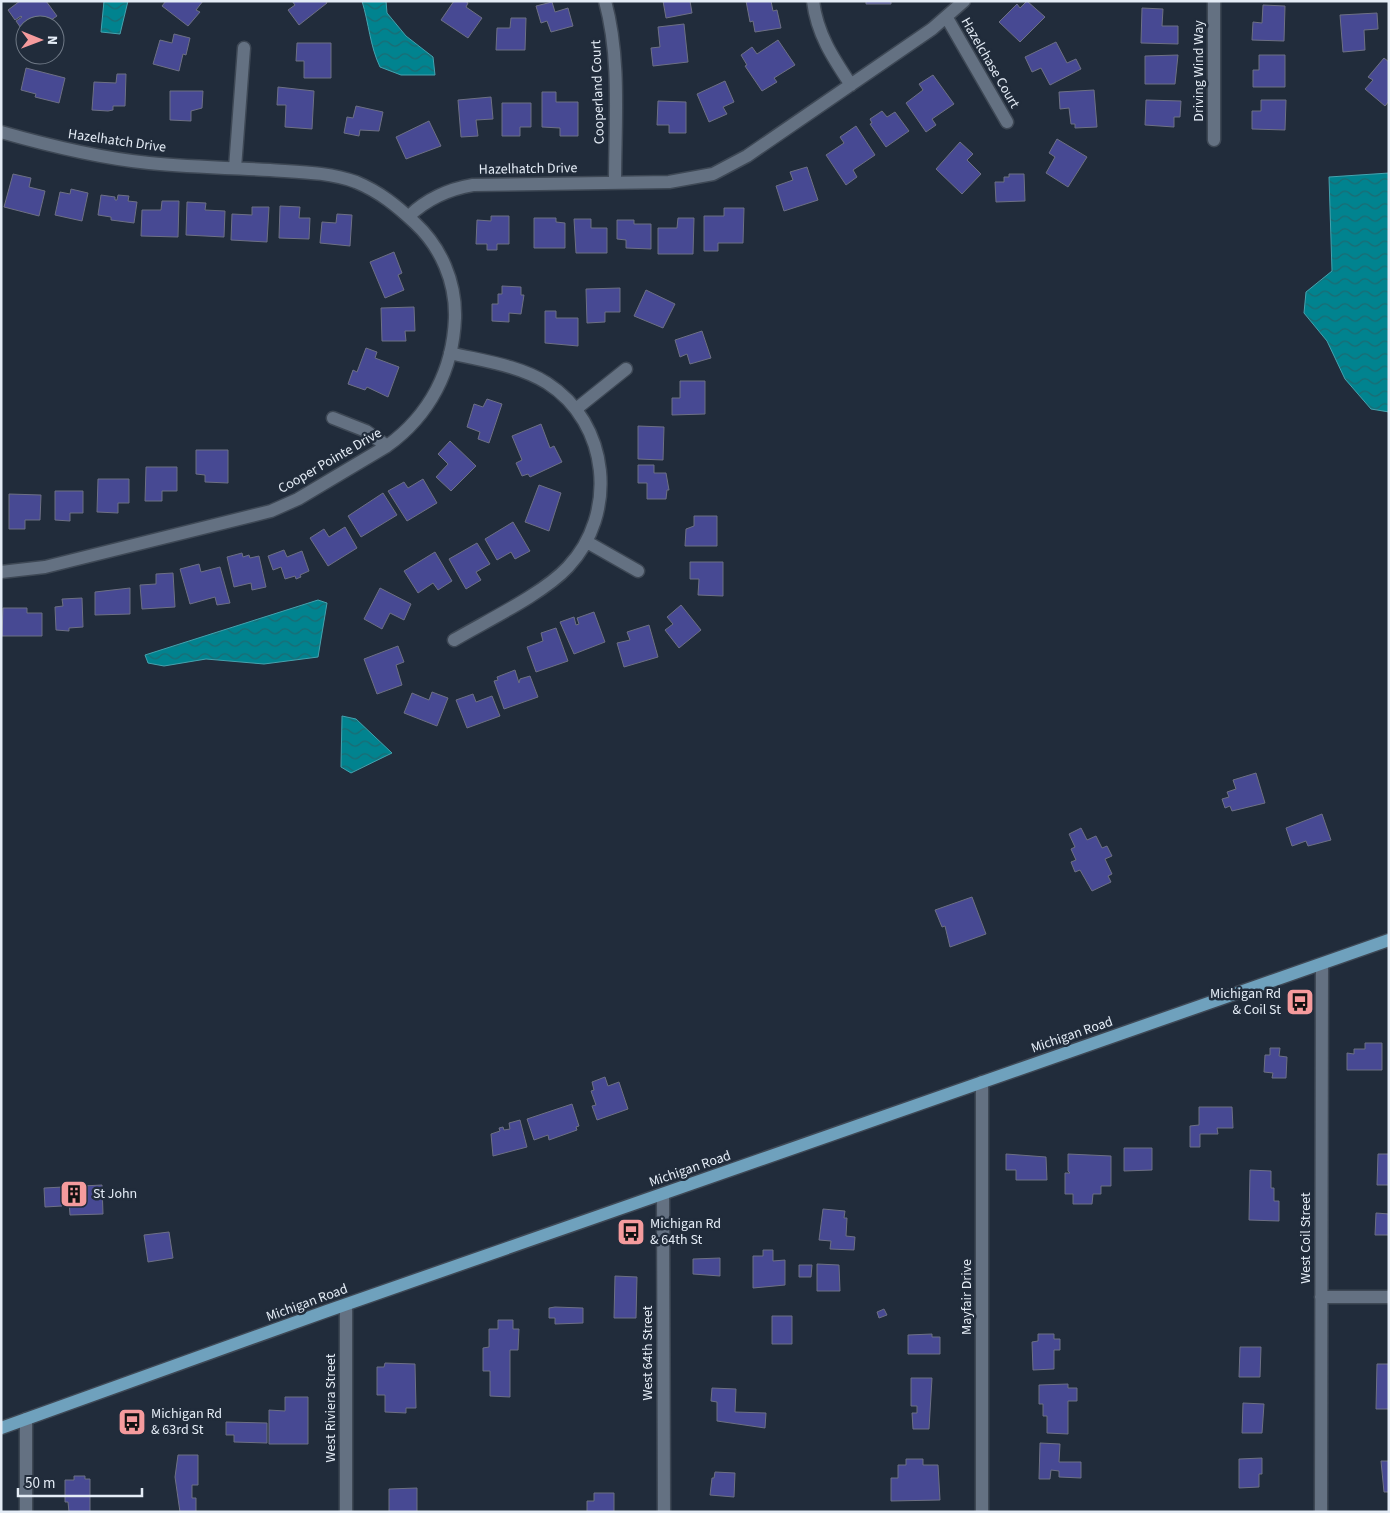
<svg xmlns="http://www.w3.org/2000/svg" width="1390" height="1513" viewBox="0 0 1390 1513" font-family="'Source Sans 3',sans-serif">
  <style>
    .water { fill: url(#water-waves); stroke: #45a2ae }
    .building { fill: #474993; stroke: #6d7084 }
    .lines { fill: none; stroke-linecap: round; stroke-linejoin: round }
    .minor-casing { stroke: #3e4855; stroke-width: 15 }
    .major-casing { stroke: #3e4855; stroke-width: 15 }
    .minor { stroke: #647182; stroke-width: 12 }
    .major { stroke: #6fa1bd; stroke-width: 12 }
    .labels { text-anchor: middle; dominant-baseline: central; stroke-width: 5; stroke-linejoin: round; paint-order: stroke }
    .street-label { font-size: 14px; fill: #e4ecf6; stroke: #212c3b }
    .poi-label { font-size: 14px; fill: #e4ecf6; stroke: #212c3b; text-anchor: start }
  </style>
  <defs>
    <pattern id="water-waves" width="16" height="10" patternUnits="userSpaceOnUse" patternTransform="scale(1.25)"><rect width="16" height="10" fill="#01838f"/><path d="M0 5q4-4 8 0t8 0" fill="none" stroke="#1c6b73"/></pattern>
  </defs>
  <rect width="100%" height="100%" fill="#212c3b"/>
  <path class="water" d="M 104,1 L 128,1 L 120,34 L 101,32 Z
    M 362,1 L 386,1 L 387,13 L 406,36 L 433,57 L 435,75 L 401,75 L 380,67 C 370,46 369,24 362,1 Z
    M 1389,173 L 1389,412 L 1371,409 L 1345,379 L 1327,341 L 1304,313 L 1306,292 L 1332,271 L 1329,177 Z
    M 318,600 L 327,603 L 318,657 L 264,664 L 206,659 L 164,666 L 148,663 L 145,655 Z
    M 342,716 L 356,719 L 392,753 L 351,773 L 341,767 Z"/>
  <path class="building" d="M 20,1 L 46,1 L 57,16 L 44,25 L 25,25 L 25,34 L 16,21 L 22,17 L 21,16 L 15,20 L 8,10 Z
    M 166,1 L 203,1 L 196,10 L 200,12 L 188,26 L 162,6 Z
    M 292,1 L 326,1 L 327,3 L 299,25 L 288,10 L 295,5 Z
    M 454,1 L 465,1 L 468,3 L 466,7 L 482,18 L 468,38 L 441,20 Z
    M 663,1 L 690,1 L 692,13 L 666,18 Z
    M 746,1 L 771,1 L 773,11 L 777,10 L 781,28 L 755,32 L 753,21 L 750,22 Z
    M 866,1 L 891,1 L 891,4 L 866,4 Z
    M 1027,1 L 1045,17 L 1020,42 L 999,22 L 1017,4 L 1020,8 Z
    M 552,2 L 555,12 L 568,8 L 573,26 L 551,32 L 547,21 L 541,23 L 536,6 Z
    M 1263,5 L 1285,6 L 1284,41 L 1252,40 L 1253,22 L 1262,23 Z
    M 1142,8 L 1163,9 L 1162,26 L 1178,26 L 1178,44 L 1141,43 Z
    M 1377,13 L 1378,29 L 1364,30 L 1365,50 L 1343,52 L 1340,15 Z
    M 511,18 L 526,18 L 525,50 L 496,50 L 497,28 L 510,28 Z
    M 684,24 L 688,62 L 653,66 L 651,48 L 660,47 L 658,27 Z
    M 174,34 L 190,38 L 186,55 L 183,54 L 179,71 L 153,64 L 160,40 L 172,43 Z
    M 778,40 L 795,65 L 774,78 L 777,82 L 762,91 L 745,66 L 747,65 L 741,55 L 752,47 L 757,54 Z
    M 1056,42 L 1067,63 L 1076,59 L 1081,69 L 1050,85 L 1041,68 L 1032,72 L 1025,57 Z
    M 297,43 L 331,43 L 331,78 L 304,78 L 304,61 L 296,61 Z
    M 1178,55 L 1175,84 L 1145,84 L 1145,56 Z
    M 1259,55 L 1285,55 L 1285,87 L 1253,87 L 1253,70 L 1259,70 Z
    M 1384,58 L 1389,62 L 1389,101 L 1385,106 L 1365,89 L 1373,80 L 1368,77 Z
    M 26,68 L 65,78 L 59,103 L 35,97 L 36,94 L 21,90 Z
    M 117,74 L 126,74 L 125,106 L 113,106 L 113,110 L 108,111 L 92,110 L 94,82 L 116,83 Z
    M 933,75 L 954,104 L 932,119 L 936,125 L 926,132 L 906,103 L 923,90 L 919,84 Z
    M 725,81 L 734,102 L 723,107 L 727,114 L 709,122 L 697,94 Z
    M 278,87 L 314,91 L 312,129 L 285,127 L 286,105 L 277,105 Z
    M 1094,90 L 1097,127 L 1075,128 L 1075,124 L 1071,124 L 1069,108 L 1060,109 L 1059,92 Z
    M 170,91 L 203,91 L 202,108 L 191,111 L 191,121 L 170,120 Z
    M 542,92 L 556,92 L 556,102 L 578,102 L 578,136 L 560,136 L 560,128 L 542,127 Z
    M 491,97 L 493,119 L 476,120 L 478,136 L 461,137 L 458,100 Z
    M 1146,100 L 1181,101 L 1180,117 L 1174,117 L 1174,127 L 1145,125 Z
    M 1261,100 L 1286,100 L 1285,130 L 1252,129 L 1252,111 L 1261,111 Z
    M 658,101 L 686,102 L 686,133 L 669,133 L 669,125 L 657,125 Z
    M 502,103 L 531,103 L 531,127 L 520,127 L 520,136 L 502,136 Z
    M 356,106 L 383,112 L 379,131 L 360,130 L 359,136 L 344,133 L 347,117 L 353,118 Z
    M 882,111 L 887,117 L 895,112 L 909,131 L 886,147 L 870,124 L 872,123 L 870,119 Z
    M 429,121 L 441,146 L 406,159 L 396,137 Z
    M 856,126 L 875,155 L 853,170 L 857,177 L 846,185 L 826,155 L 844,143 L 840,137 Z
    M 1057,139 L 1087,157 L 1068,187 L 1046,173 L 1055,157 L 1049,153 Z
    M 960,142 L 973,154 L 967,160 L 981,174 L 962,194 L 936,169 Z
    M 807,167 L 818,200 L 784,211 L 776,186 L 793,180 L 790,172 Z
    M 13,174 L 31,178 L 29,187 L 45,191 L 39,216 L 4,207 Z
    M 1009,174 L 1024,174 L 1025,201 L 996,202 L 995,182 L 1004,182 L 1004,177 L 1009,177 Z
    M 71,189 L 88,193 L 82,221 L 55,215 L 60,192 L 70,194 Z
    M 101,195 L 115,197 L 115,200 L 117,200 L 118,195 L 129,196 L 128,201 L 137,202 L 134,223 L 111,220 L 111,217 L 98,215 Z
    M 162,201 L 179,201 L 178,237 L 141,236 L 142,210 L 161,210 Z
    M 187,202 L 206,203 L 205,210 L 225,211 L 224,237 L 186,235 Z
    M 280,206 L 300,207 L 299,218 L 310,218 L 309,239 L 279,238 Z
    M 252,207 L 269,207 L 267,242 L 231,240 L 232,214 L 252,215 Z
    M 724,208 L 744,208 L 743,243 L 718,243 L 718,251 L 704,251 L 704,216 L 724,216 Z
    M 337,214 L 352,215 L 350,246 L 320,243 L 322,222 L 336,223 Z
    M 491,216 L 509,216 L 509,244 L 497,244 L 497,250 L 487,250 L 487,244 L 476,244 L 477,220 L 491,221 Z
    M 534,218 L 556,218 L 556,222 L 565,223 L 565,248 L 534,248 Z
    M 678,218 L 694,218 L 693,254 L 658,254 L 658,228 L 677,228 Z
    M 574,219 L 591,219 L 591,228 L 607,228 L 607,253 L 576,253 Z
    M 617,220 L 634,220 L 634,224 L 651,224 L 651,249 L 626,248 L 626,240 L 617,239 Z
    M 394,252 L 402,273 L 398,275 L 404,290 L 385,298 L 370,262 Z
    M 502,286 L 521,287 L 521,295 L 524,295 L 521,314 L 509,313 L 509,322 L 492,321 L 492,304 L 498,304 L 498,294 L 502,294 Z
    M 620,288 L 620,312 L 605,312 L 605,322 L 587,323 L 586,289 Z
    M 646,290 L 675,304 L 663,328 L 634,316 Z
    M 414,307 L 415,331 L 405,331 L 406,341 L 382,341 L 381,308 Z
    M 545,311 L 556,311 L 556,318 L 578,318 L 578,346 L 545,343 Z
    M 702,331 L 711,358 L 690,364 L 687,354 L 680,357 L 675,340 Z
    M 366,348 L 377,352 L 375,358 L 399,367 L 388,397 L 367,387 L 365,390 L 348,384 L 353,370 L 357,372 Z
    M 680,381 L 705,381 L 705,414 L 672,415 L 672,398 L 680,398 Z
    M 487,399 L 502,404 L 489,443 L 478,439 L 480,432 L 467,427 L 474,404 L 483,407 Z
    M 541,424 L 550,448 L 554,446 L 562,462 L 530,477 L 528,474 L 522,476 L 516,463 L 522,460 L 512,436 Z
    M 638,426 L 664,427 L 663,460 L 638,459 Z
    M 450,441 L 476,466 L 451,491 L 436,477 L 448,464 L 438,454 Z
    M 196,450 L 228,450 L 228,483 L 205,482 L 205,475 L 196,474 Z
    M 638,465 L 654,465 L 654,473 L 666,473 L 669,490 L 667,490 L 666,499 L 647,499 L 647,483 L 638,483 Z
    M 146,467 L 177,467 L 177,491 L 162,491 L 162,501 L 145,501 Z
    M 98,479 L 129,479 L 129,503 L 118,503 L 118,513 L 97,512 Z
    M 423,479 L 437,503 L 407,521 L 388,491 L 404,482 L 408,488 Z
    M 539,485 L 561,493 L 549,531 L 525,522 Z
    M 55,491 L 83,491 L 83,513 L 70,513 L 70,521 L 55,520 Z
    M 383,493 L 397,515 L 361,537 L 348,516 Z
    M 9,494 L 41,495 L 40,520 L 25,520 L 25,529 L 9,529 Z
    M 694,516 L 717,516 L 717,546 L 685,546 L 686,529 L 694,526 Z
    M 513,522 L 530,551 L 515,559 L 511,552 L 497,560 L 485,539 Z
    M 345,527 L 357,548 L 328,566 L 310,538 L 324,529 L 329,537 Z
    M 477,543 L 490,564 L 476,572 L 481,580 L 466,589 L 449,559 Z
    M 284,550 L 287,557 L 302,551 L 309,571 L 300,575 L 301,577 L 296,579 L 295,576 L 285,579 L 281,567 L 273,570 L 268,556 Z
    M 435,552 L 452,581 L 438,590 L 433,583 L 418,593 L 404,571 Z
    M 242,553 L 243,557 L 249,555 L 250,558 L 259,556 L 266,587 L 252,590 L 251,583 L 234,587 L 227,557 Z
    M 690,562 L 723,562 L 723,596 L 698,595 L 699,579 L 690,579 Z
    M 199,564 L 201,572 L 220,567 L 230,603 L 217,605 L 215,597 L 190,604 L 180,569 Z
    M 173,573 L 175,607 L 142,609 L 140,585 L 156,584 L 156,574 Z
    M 130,588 L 130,614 L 95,615 L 95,592 Z
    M 380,588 L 411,604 L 404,620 L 390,613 L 382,629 L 364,619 Z
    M 82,598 L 83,627 L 69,628 L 69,631 L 56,630 L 55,607 L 63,606 L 62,599 Z
    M 681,605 L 701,630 L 679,648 L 665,630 L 673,624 L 667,617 Z
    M 3,608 L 27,608 L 27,613 L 42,613 L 42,636 L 2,636 Z
    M 594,612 L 605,642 L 574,654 L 560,622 L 574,617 L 576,625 L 579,624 L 577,618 Z
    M 649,625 L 658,657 L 624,667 L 617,643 L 630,640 L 627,632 Z
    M 556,628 L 568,661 L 536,672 L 527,647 L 543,641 L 541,633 Z
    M 398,646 L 404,662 L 396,665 L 402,685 L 377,694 L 364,659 Z
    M 515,670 L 519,683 L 520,679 L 530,676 L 538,697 L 504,709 L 494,681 L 498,680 L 497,677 Z
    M 432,692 L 448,698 L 437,726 L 404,713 L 412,693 L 429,700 Z
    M 473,694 L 476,702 L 492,696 L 500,716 L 467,728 L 456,700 Z
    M 1256,773 L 1265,803 L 1232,811 L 1230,806 L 1225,808 L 1222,799 L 1229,797 L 1227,792 L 1236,789 L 1233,780 Z
    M 1322,814 L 1331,840 L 1308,846 L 1306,841 L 1292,846 L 1286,828 Z
    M 1081,828 L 1087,840 L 1096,836 L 1102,848 L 1107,846 L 1112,856 L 1105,859 L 1112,874 L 1108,876 L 1111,882 L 1092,891 L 1080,870 L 1075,872 L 1071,862 L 1076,860 L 1071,849 L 1075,847 L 1069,834 Z
    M 972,897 L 986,934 L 950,947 L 945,926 L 942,927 L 935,910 Z
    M 1365,1043 L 1382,1043 L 1382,1070 L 1347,1070 L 1347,1053 L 1354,1054 L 1354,1049 L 1365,1049 Z
    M 1270,1048 L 1280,1048 L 1279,1056 L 1287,1057 L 1286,1078 L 1272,1078 L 1273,1073 L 1264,1072 L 1265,1055 L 1270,1055 Z
    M 605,1077 L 608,1086 L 619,1082 L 628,1109 L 597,1120 L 592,1106 L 596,1105 L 591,1091 L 594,1090 L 592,1082 Z
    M 572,1104 L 579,1126 L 576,1127 L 577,1130 L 549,1140 L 548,1135 L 534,1140 L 527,1119 Z
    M 1199,1107 L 1232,1107 L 1233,1128 L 1217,1128 L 1218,1134 L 1200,1134 L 1200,1147 L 1190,1147 L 1190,1126 L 1199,1125 Z
    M 520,1120 L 527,1147 L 493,1156 L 491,1134 L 500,1131 L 499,1128 L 503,1127 L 504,1130 L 510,1129 L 509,1123 Z
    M 1124,1148 L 1152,1148 L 1152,1170 L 1124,1171 Z
    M 1006,1154 L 1046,1157 L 1047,1180 L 1016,1180 L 1016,1170 L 1006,1170 Z
    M 1068,1154 L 1111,1156 L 1111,1186 L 1101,1186 L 1101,1194 L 1093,1194 L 1092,1204 L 1073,1204 L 1073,1194 L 1065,1194 L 1065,1173 L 1070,1173 L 1068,1171 Z
    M 1378,1154 L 1389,1154 L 1389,1185 L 1377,1185 Z
    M 1250,1170 L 1271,1171 L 1271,1188 L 1274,1188 L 1274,1201 L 1279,1201 L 1279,1221 L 1249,1220 Z
    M 102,1185 L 103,1214 L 70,1215 L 69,1201 L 62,1201 L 62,1206 L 45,1207 L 44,1188 Z
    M 823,1209 L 845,1211 L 844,1218 L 847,1218 L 846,1236 L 855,1237 L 854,1250 L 830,1249 L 831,1241 L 819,1240 Z
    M 1376,1213 L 1389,1214 L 1389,1235 L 1375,1235 Z
    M 169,1232 L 173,1258 L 148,1262 L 144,1235 Z
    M 763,1250 L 773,1250 L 773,1261 L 785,1260 L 785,1285 L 753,1288 L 753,1256 L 763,1256 Z
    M 720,1258 L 720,1276 L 693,1274 L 693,1259 Z
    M 817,1264 L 839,1265 L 840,1291 L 817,1291 Z
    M 799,1265 L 812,1265 L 811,1277 L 799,1277 Z
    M 615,1276 L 637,1277 L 636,1318 L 614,1318 Z
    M 555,1307 L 583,1308 L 583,1323 L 555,1324 L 555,1318 L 549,1318 L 549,1308 Z
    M 884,1309 L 887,1315 L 879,1318 L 877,1312 Z
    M 772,1316 L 792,1316 L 792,1344 L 772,1344 Z
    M 498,1320 L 513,1320 L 513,1329 L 519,1329 L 518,1350 L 510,1350 L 510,1397 L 490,1396 L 490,1371 L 483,1371 L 483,1348 L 489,1347 L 489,1329 L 498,1329 Z
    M 932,1334 L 932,1337 L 940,1337 L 940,1354 L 908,1354 L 908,1335 Z
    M 1038,1334 L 1054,1334 L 1054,1339 L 1060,1339 L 1060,1350 L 1054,1350 L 1054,1369 L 1033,1370 L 1032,1342 L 1038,1341 Z
    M 1240,1347 L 1261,1347 L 1260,1377 L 1239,1377 Z
    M 385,1363 L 415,1364 L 416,1408 L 406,1408 L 406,1413 L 385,1412 L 385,1395 L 377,1395 L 377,1367 L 384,1367 Z
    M 1377,1364 L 1389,1364 L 1389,1409 L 1376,1409 Z
    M 911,1378 L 932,1378 L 929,1429 L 913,1429 L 912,1413 L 917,1413 L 917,1406 L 911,1406 Z
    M 1068,1384 L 1068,1388 L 1077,1388 L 1077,1401 L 1068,1401 L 1068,1434 L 1047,1433 L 1047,1416 L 1043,1416 L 1043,1404 L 1039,1404 L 1039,1385 Z
    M 712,1388 L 736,1389 L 735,1412 L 766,1413 L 765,1428 L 717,1421 L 717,1402 L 711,1401 Z
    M 285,1397 L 308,1397 L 308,1444 L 269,1444 L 269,1410 L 285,1411 Z
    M 1243,1403 L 1264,1404 L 1262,1433 L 1242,1433 Z
    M 226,1422 L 267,1423 L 267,1443 L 234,1442 L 234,1435 L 226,1435 Z
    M 1040,1443 L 1060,1444 L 1059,1462 L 1081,1462 L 1081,1478 L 1059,1477 L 1059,1471 L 1051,1470 L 1050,1479 L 1039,1479 Z
    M 178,1455 L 198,1455 L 198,1485 L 192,1485 L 192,1498 L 196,1498 L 196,1512 L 180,1512 L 175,1477 Z
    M 1262,1458 L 1262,1474 L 1259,1474 L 1259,1487 L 1239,1488 L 1239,1459 Z
    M 906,1459 L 923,1459 L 923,1465 L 938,1465 L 940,1500 L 891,1501 L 891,1478 L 898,1478 L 898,1465 L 906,1465 Z
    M 1381,1461 L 1389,1461 L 1389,1492 L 1384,1492 Z
    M 715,1472 L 735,1473 L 734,1497 L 710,1495 L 712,1478 L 714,1478 Z
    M 74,1476 L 85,1476 L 85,1479 L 90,1479 L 90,1512 L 69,1512 L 68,1502 L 65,1502 L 65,1480 L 74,1480 Z
    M 417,1488 L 417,1512 L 389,1512 L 389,1489 Z
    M 594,1493 L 614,1493 L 614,1512 L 587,1512 L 587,1501 L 594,1501 Z"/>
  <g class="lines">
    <defs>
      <path id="minor" d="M 605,1 C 621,59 615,123 615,182
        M 813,1 C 817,34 833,58 851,85
        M 1214,1 L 1214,140
        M 947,18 L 1007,122
        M 1,132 C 50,146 99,158 149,163 C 190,167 230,168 270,170 C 299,172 329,172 356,182 C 380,192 397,206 415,223 C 441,247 456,282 455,318 C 453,370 430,415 387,446 L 298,499 L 271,511 L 45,567 L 1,572
        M 235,168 L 244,48
        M 409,216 C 427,199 449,189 473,185 L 669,182 L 713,174 L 747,156 L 932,29 L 964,1
        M 450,353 C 483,361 518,365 547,383 C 610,423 618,514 568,567 C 543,594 486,621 454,640
        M 576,409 L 626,369
        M 333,418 L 366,431 L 387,446
        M 587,542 L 638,571
        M 663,1194 L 664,1512
        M 1321,1297 L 1389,1297
        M 346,1305 L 346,1512
        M 26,1419 L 26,1512
        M 982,1512 L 982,1082
        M 1321,1512 L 1322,964"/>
      <path id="major" d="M 1,1428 L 327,1311 L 1389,940"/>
    </defs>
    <use href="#minor" class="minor-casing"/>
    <use href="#major" class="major-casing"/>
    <use href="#minor" class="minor"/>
    <use href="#major" class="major"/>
  </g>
  <defs>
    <symbol id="bus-square" viewBox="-11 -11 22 22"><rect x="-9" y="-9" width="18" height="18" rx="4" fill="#f59b9d" stroke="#212c3b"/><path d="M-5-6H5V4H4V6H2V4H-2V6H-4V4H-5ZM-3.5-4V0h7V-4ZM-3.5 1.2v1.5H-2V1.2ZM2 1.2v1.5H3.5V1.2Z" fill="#111"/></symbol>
    <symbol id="building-square" viewBox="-11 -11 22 22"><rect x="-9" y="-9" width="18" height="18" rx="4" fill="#f59b9d" stroke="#212c3b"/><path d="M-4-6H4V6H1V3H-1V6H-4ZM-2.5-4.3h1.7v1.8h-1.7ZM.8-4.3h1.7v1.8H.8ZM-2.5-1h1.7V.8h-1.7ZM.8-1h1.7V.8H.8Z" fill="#111"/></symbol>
  </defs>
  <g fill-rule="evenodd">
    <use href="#bus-square" x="1284" y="986" width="32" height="32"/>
    <use href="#building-square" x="58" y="1178" width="32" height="32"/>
    <use href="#bus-square" x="615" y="1216" width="32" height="32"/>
    <use href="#bus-square" x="116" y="1406" width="32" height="32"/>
  </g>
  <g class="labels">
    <g class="street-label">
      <text transform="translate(990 63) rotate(60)">Hazelchase Court</text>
      <text transform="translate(1199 71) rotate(-90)">Driving Wind Way</text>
      <text transform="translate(598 92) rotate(-92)">Cooperland Court</text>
      <text transform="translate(117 141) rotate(8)">Hazelhatch Drive</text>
      <text transform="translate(528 169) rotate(-1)">Hazelhatch Drive</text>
      <text transform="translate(330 461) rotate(-30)">Cooper Pointe Drive</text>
      <text transform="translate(1072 1035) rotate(-19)">Michigan Road</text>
      <text transform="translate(690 1169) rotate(-19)">Michigan Road</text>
      <text transform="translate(1306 1238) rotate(-90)">West Coil Street</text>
      <text transform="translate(967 1297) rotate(-90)">Mayfair Drive</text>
      <text transform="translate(307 1303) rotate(-20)">Michigan Road</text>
      <text transform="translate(648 1353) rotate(-90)">West 64th Street</text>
      <text transform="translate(331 1408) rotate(-90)">West Riviera Street</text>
    </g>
    <g class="poi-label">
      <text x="1281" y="994" text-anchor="end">Michigan Rd<tspan x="1281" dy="16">&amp; Coil St</tspan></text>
      <text x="93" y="1194">St John</text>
      <text x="650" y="1224">Michigan Rd<tspan x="650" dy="16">&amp; 64th St</tspan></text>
      <text x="151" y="1414">Michigan Rd<tspan x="151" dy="16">&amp; 63rd St</tspan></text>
    </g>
  </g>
  <rect width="1390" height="1513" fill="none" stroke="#e4ecf6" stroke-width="5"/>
  <g transform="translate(40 40) rotate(91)"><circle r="24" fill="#212c3b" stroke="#6f7986"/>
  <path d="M0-4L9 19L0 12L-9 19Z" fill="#f59b9d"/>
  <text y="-8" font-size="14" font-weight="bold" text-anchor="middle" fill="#e4ecf6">N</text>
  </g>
  <path d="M18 1488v8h124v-8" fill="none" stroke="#e4ecf6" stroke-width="2.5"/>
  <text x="25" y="1488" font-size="15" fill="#e4ecf6" stroke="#212c3b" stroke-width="4" paint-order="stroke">50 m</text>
</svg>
